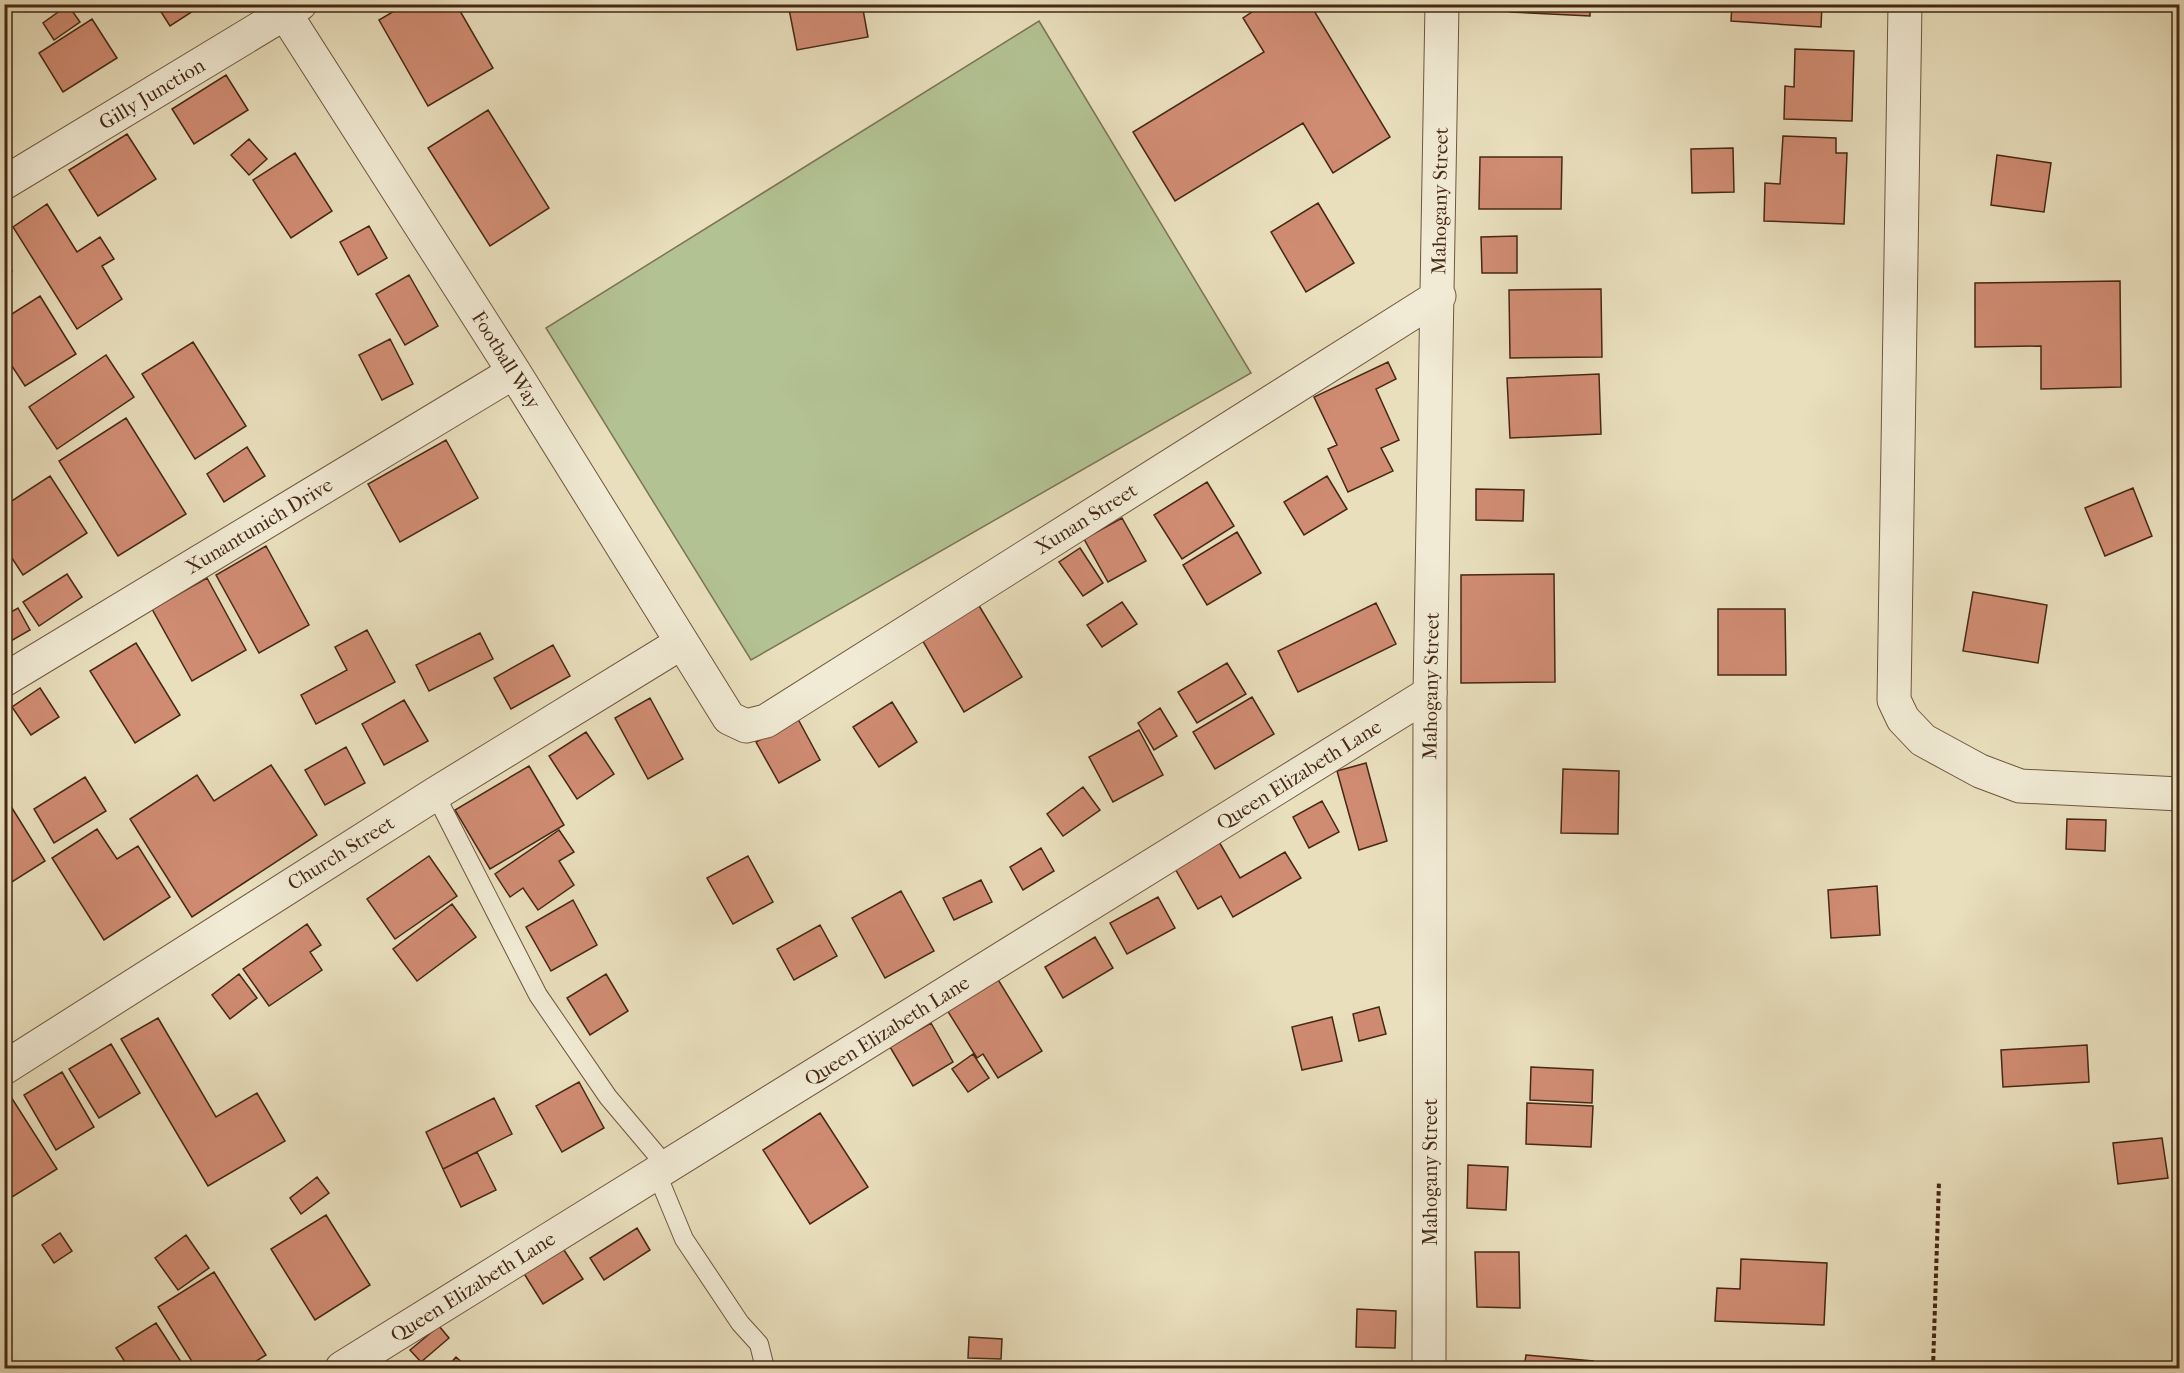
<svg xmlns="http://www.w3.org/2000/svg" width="2184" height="1373" viewBox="0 0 2184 1373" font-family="'IM FELL French Canon',serif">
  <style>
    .green { fill: #b3c293; stroke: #7c7554; stroke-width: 1.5 }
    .building { fill: #d08c73; stroke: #462814; stroke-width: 1.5 }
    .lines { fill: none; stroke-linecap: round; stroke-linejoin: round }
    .service-casing { stroke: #6f563e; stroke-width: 20 }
    .minor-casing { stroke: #6f563e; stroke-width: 35 }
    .tertiary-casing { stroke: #6f563e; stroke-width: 35 }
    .path { stroke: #462814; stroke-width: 4; stroke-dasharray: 4.5 3; stroke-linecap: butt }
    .service { stroke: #f1ead4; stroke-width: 18 }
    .minor { stroke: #f1ead4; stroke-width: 33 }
    .tertiary { stroke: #f1ead4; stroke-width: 33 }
    .labels { text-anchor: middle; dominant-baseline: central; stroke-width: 5; stroke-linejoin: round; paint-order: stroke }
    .street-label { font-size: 20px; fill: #462814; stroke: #f1ead4 }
  </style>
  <rect width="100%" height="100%" fill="#e9dfbd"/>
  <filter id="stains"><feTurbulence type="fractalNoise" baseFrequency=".00333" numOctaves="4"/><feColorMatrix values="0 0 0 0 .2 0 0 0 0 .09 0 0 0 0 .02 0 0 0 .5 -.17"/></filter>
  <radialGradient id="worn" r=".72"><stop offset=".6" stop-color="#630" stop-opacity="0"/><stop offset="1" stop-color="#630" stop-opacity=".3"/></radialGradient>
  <path class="green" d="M 1039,21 L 1251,373 L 751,660 L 546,328 Z"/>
  <path class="building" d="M 156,4 L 204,4 L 170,26 Z
    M 406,4 L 456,4 L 493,68 L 428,106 L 379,20 Z
    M 788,4 L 862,4 L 868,37 L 797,50 Z
    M 1264,4 L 1310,4 L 1390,137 L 1333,173 L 1303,123 L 1175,201 L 1133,132 L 1264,52 L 1243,18 Z
    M 1510,4 L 1590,4 L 1590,16 L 1510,12 Z
    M 1732,4 L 1822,4 L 1821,27 L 1731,21 Z
    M 68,5 L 80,22 L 54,40 L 43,23 Z
    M 92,19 L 117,58 L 63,92 L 39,53 Z
    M 1795,49 L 1854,51 L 1852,121 L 1784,119 L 1785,86 L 1794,87 Z
    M 226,75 L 248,110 L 194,144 L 172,109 Z
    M 488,110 L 549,208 L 490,246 L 428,148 Z
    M 127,134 L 156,179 L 98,216 L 69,170 Z
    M 1783,136 L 1836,138 L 1836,153 L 1847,153 L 1844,224 L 1764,221 L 1765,183 L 1780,184 Z
    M 249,139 L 267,159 L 249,175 L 231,155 Z
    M 1733,148 L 1734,192 L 1692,193 L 1691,149 Z
    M 295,153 L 332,211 L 291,238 L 253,180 Z
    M 1997,155 L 2051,163 L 2044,212 L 1991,205 Z
    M 1480,157 L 1562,157 L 1561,209 L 1479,209 Z
    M 1318,203 L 1354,263 L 1306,292 L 1271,232 Z
    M 47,204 L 77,252 L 100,237 L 114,259 L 102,266 L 122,299 L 77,329 L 13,227 Z
    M 369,226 L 387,258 L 358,275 L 340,242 Z
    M 1517,236 L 1517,273 L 1482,273 L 1481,237 Z
    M 4,260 L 12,271 L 4,276 Z
    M 409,275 L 438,326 L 405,345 L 376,294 Z
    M 2120,281 L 2121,387 L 2041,389 L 2041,346 L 1975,347 L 1975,283 Z
    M 1601,289 L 1602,357 L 1510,358 L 1509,290 Z
    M 40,296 L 76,354 L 25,386 L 4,354 L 4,319 Z
    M 390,339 L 413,384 L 382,400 L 359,355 Z
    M 193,342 L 246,426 L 195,459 L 142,374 Z
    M 106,355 L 134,397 L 57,449 L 29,407 Z
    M 1388,362 L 1396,379 L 1376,389 L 1399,440 L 1381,448 L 1393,471 L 1348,492 L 1328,449 L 1337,445 L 1314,397 Z
    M 1599,374 L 1601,434 L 1510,438 L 1507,378 Z
    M 126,418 L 186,514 L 118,556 L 59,461 Z
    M 446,440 L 478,498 L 400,542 L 368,484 Z
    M 247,447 L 265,476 L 224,502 L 207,474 Z
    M 50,476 L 87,533 L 23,575 L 4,546 L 4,506 Z
    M 1327,476 L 1347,509 L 1304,535 L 1284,502 Z
    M 1207,482 L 1234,526 L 1182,559 L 1154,515 Z
    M 2133,488 L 2152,536 L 2105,556 L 2085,508 Z
    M 1476,489 L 1524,490 L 1523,521 L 1476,520 Z
    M 1122,518 L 1146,561 L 1108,582 L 1084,539 Z
    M 1237,532 L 1261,573 L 1207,605 L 1183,565 Z
    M 266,546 L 309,625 L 259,653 L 216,575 Z
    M 1080,548 L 1103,583 L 1083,596 L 1059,562 Z
    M 67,574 L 82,597 L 39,626 L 23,602 Z
    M 1554,574 L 1555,682 L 1461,683 L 1461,575 Z
    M 207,578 L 246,650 L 192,681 L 152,609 Z
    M 1973,592 L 2047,605 L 2038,663 L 1963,651 Z
    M 1122,602 L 1137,624 L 1102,647 L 1087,625 Z
    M 1376,603 L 1396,644 L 1298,692 L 1278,651 Z
    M 978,604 L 1022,677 L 964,712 L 921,638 Z
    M 18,608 L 30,630 L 4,645 L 4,616 Z
    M 1718,609 L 1785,609 L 1786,675 L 1718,675 Z
    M 367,630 L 395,682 L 316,724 L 301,695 L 347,670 L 335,647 Z
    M 480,633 L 493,659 L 429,691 L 416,665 Z
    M 136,643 L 180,715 L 135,743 L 90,671 Z
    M 553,645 L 570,676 L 511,709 L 494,678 Z
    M 1227,663 L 1246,694 L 1197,723 L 1178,692 Z
    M 40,688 L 59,717 L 31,735 L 12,707 Z
    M 1252,697 L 1274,734 L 1215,769 L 1193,732 Z
    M 650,698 L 683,759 L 648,779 L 615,718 Z
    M 404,700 L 428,741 L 384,765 L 362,724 Z
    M 892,702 L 917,742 L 879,767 L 853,727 Z
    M 1160,708 L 1177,736 L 1154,750 L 1138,723 Z
    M 798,719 L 820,760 L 779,783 L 756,742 Z
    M 1139,730 L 1163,775 L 1113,802 L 1089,757 Z
    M 586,732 L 614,774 L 577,799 L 549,756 Z
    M 346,747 L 365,783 L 325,805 L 305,770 Z
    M 1366,763 L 1387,841 L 1359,850 L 1337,771 Z
    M 271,765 L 317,835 L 192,917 L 130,819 L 197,775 L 214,801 Z
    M 529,766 L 564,825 L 490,869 L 455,810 Z
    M 1563,769 L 1619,771 L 1618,834 L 1561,833 Z
    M 85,777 L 106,811 L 54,843 L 34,809 Z
    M 1083,787 L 1100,810 L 1063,836 L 1047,814 Z
    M 1322,801 L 1339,832 L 1309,848 L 1293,817 Z
    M 12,808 L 45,861 L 4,887 L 4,812 Z
    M 2067,819 L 2106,820 L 2105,851 L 2066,849 Z
    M 97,829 L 117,859 L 138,846 L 170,897 L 104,940 L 52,858 Z
    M 559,830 L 574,852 L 559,861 L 574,885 L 538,910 L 523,888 L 510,897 L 495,874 Z
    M 1218,840 L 1240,878 L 1285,852 L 1301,878 L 1233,917 L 1221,896 L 1198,909 L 1173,865 Z
    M 1041,848 L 1054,871 L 1023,890 L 1010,867 Z
    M 429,856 L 457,896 L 395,939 L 367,899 Z
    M 748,856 L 773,902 L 733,924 L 707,878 Z
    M 981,880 L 992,902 L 954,920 L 943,898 Z
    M 1877,886 L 1880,935 L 1831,938 L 1828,890 Z
    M 901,891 L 934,951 L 885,978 L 852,918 Z
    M 1158,897 L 1175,928 L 1127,954 L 1110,923 Z
    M 573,900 L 597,945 L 551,971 L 526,927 Z
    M 452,904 L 476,937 L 417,981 L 393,949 Z
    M 307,924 L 321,945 L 310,952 L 322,970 L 269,1006 L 243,969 Z
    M 820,925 L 837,956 L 794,980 L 777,949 Z
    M 1095,937 L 1113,968 L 1063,998 L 1045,967 Z
    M 239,974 L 257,998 L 230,1019 L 212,995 Z
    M 606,974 L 628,1011 L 590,1035 L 567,998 Z
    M 997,978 L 1042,1051 L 998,1078 L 983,1054 L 977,1058 L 947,1010 Z
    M 1379,1007 L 1386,1034 L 1359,1041 L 1353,1014 Z
    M 1332,1017 L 1342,1061 L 1302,1070 L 1292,1027 Z
    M 158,1018 L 216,1117 L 257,1093 L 285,1141 L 208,1186 L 121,1039 Z
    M 931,1023 L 953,1062 L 913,1086 L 890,1047 Z
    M 111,1044 L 140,1093 L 99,1118 L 69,1069 Z
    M 2087,1045 L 2089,1082 L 2003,1087 L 2001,1050 Z
    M 973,1054 L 989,1078 L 968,1092 L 952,1069 Z
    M 1531,1067 L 1593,1070 L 1592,1103 L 1530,1100 Z
    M 62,1072 L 94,1127 L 56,1150 L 24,1095 Z
    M 579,1082 L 604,1128 L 562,1152 L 536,1106 Z
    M 11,1097 L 57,1169 L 4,1202 L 4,1101 Z
    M 494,1098 L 512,1134 L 443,1169 L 426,1132 Z
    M 1527,1103 L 1593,1106 L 1591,1147 L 1526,1144 Z
    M 820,1113 L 868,1187 L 810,1224 L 763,1150 Z
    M 2162,1138 L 2168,1178 L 2118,1184 L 2113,1143 Z
    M 477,1152 L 496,1190 L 461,1207 L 443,1169 Z
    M 1468,1165 L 1508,1167 L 1506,1210 L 1467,1208 Z
    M 317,1177 L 329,1193 L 301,1214 L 290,1198 Z
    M 326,1215 L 370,1285 L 315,1320 L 271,1249 Z
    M 637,1228 L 650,1250 L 604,1280 L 590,1258 Z
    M 60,1233 L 72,1251 L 54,1263 L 42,1245 Z
    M 186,1235 L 209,1268 L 178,1290 L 155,1258 Z
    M 562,1247 L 583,1279 L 543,1304 L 523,1272 Z
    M 1475,1252 L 1519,1252 L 1520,1308 L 1477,1307 Z
    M 1741,1259 L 1827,1263 L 1824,1325 L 1715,1321 L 1717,1288 L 1740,1289 Z
    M 214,1272 L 266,1355 L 245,1368 L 196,1368 L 158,1307 Z
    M 1357,1309 L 1396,1311 L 1395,1348 L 1356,1347 Z
    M 156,1323 L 185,1368 L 129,1368 L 116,1348 Z
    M 439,1326 L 449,1338 L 421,1362 L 410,1350 Z
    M 969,1337 L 1002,1339 L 1001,1359 L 968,1358 Z
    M 1526,1355 L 1593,1361 L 1592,1368 L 1524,1368 Z
    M 456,1357 L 468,1368 L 446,1368 Z"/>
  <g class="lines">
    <defs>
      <path id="service" d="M 435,794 L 538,995 L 608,1097 L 667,1167
        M 657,1174 L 684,1239 L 740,1323 L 759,1344 L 765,1368"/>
      <path id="minor" d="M 279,4 L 514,372 L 729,718 L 746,726 L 766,721 L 1439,296
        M 1905,4 L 1894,700 L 1903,719 L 1923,740 L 1980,771 L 2020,786 L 2180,794
        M 4,183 L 300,4
        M 4,680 L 514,372
        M 4,1068 L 435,794 L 681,643
        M 1429,1368 L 1430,693 L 1442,4"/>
      <path id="tertiary" d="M 342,1368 L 1430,693"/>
    </defs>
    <use href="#service" class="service-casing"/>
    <use href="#minor" class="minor-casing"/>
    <use href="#tertiary" class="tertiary-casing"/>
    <path class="path" d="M 1933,1368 L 1939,1181"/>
    <use href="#service" class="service"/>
    <use href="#minor" class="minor"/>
    <use href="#tertiary" class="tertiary"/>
  </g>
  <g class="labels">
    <g class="street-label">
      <text transform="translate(152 94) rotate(-31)">Gilly Junction</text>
      <text transform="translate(1440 201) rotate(-89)">Mahogany Street</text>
      <text transform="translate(506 360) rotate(58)">Football Way</text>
      <text transform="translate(1086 519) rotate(-32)">Xunan Street</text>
      <text transform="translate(259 526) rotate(-31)">Xunantunich Drive</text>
      <text transform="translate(1431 686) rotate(-89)">Mahogany Street</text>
      <text transform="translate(1299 775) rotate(-32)">Queen Elizabeth Lane</text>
      <text transform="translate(341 853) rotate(-32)">Church Street</text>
      <text transform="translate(887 1031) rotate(-32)">Queen Elizabeth Lane</text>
      <text transform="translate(1430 1172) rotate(-90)">Mahogany Street</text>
      <text transform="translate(473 1287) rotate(-32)">Queen Elizabeth Lane</text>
    </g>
  </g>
  <rect width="2184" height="1373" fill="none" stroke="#e9dfbd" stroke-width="24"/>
  <rect x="6" y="6" width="2172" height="1361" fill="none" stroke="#462814" stroke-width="3"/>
  <rect x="12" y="12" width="2160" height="1349" fill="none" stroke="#462814" stroke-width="1.5"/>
  <rect width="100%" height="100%" filter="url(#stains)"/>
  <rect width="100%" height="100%" fill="url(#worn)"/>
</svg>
